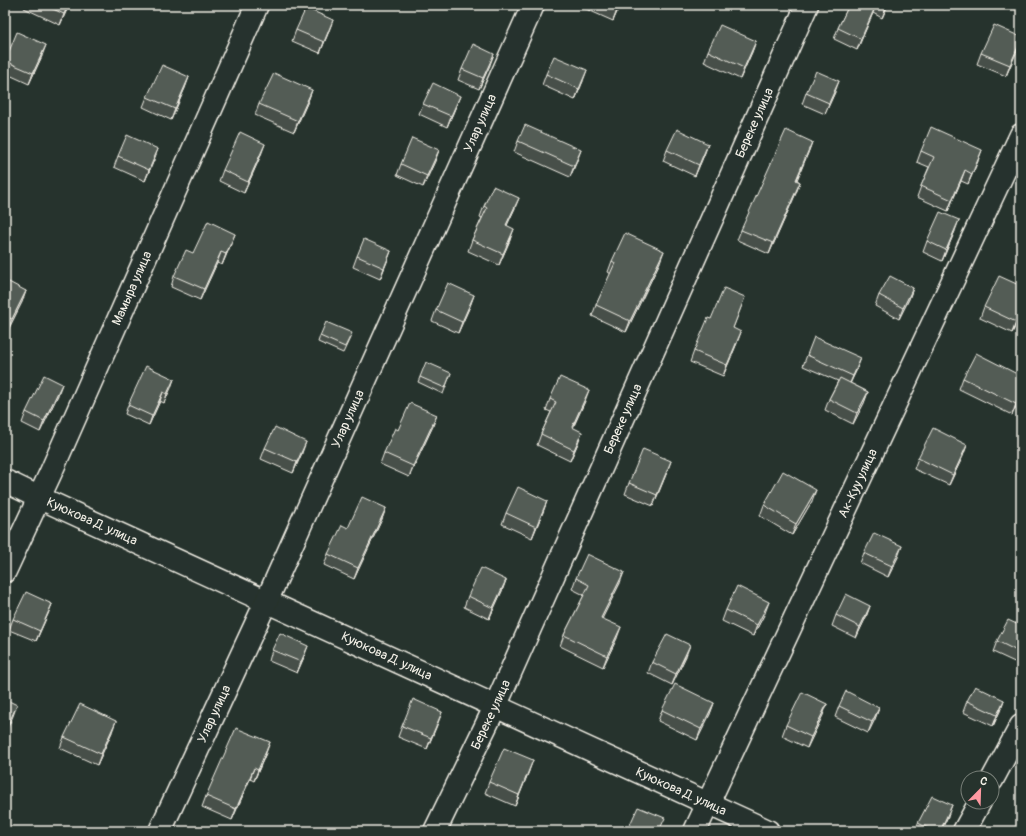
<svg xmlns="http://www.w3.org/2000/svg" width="1026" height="836" viewBox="0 0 1026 836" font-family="Pangolin,sans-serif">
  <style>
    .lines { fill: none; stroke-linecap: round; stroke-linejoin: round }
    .minor-casing { stroke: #f4f1e8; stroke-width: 25 }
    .minor { stroke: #26332d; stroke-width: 22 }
    .wall { fill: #474f49; stroke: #f4f1e8 }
    .shaded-wall { fill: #39403c; stroke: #f4f1e8 }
    .building { fill: #525c55; stroke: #f4f1e8 }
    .labels { text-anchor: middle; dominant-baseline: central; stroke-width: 4; stroke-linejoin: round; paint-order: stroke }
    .street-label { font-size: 13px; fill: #f4f1e8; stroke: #26332d }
  </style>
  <rect width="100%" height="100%" fill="#26332d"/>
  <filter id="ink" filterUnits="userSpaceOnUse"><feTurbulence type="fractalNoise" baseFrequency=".025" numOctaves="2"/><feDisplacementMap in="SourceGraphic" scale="8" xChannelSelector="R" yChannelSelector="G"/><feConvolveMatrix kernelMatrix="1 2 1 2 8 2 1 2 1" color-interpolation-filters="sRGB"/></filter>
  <g filter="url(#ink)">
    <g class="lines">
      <defs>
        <g id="minor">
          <path id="s1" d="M 5,481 L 40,498 C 283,607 525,721 768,831"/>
          <path id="s2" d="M 5,571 L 51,472 L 257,5"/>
          <path d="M 992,780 L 1021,726"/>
          <path id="s3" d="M 160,831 L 267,600 L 533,5"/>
          <path id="s4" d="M 435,831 L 495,707 L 807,5"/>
          <path id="s5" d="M 695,831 L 1021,135"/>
          <path d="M 964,831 L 980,802"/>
        </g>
      </defs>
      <use href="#minor" class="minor-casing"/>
      <use href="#minor" class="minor"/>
    </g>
    <path class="wall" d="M 25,5 L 69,5 L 60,25 L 24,8 Z
      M 502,5 L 507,5 L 506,7 Z
      M 577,5 L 620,5 L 613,21 Z
      M 849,5 L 888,5 L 882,18 L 873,13 L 857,50 L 834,39 L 838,28 Z
      M 296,30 L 329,31 L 320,53 L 292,41 Z
      M 1021,40 L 1006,76 L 977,64 L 981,53 Z
      M 756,41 L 752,52 L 740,79 L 704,62 L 708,51 Z
      M 42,56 L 29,84 L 5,73 L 5,59 Z
      M 490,65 L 479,89 L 458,80 L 462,69 Z
      M 546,74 L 583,81 L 575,100 L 542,85 Z
      M 189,77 L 185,88 L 171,120 L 143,107 L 147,97 Z
      M 312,90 L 308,101 L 294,132 L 255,115 L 259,104 Z
      M 835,92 L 825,114 L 802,104 L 806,93 Z
      M 423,104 L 456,106 L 447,127 L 419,114 Z
      M 518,141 L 577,161 L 570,177 L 514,152 Z
      M 812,142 L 808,153 L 797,180 L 800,182 L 796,193 L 769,254 L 737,240 L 741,230 Z
      M 708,144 L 704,155 L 695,176 L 663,161 L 667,150 Z
      M 439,150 L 435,161 L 423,187 L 397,175 L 401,164 Z
      M 921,151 L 978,161 L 968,184 L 961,181 L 948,211 L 917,197 L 921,186 L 929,167 L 917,162 Z
      M 261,155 L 244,193 L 219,181 L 223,170 Z
      M 118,156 L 154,160 L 145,181 L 114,167 Z
      M 484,206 L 515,208 L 507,225 L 510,240 L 499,265 L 468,251 L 472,240 L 482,218 L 480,217 Z
      M 955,231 L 942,261 L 923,252 L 927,241 Z
      M 231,244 L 222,265 L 217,263 L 200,300 L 171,287 L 174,276 L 193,253 Z
      M 391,251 L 380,279 L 353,267 L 357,256 Z
      M 612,261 L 660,262 L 626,332 L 592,316 L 596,305 L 611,274 L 608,272 Z
      M 5,286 L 26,291 L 22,302 L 8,330 L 5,329 Z
      M 1021,286 L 1021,315 L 1012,333 L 980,318 L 984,307 Z
      M 913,288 L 909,299 L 899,319 L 875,306 L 879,295 Z
      M 474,295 L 470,306 L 458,333 L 432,321 L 436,310 Z
      M 745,297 L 733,328 L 737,343 L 723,376 L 690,362 L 694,351 L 711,319 Z
      M 320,336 L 350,338 L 343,353 L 318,342 Z
      M 807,355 L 857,369 L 850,383 L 868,392 L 864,403 L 853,424 L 825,410 L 829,399 L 838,381 L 803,366 Z
      M 451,373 L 443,394 L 418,382 L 420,377 Z
      M 1021,376 L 1021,396 L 1012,415 L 959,389 L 963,378 Z
      M 174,379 L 164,403 L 160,401 L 149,425 L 125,414 L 128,405 Z
      M 58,395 L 40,432 L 22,423 L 26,412 Z
      M 550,399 L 585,401 L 573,428 L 578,443 L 570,461 L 537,445 L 541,434 L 551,412 L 546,410 Z
      M 433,426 L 409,477 L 380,464 L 384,453 L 398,430 Z
      M 967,445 L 963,456 L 949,485 L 914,469 L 918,458 Z
      M 265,448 L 302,453 L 293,473 L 261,459 Z
      M 667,472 L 653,506 L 625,494 L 629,483 Z
      M 547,501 L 543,512 L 532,538 L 502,524 L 506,513 Z
      M 812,501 L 792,535 L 760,516 L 764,505 Z
      M 386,508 L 382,519 L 354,579 L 324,565 L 328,554 L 348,528 Z
      M 864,553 L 898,557 L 888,577 L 860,563 Z
      M 576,578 L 620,583 L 602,618 L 617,638 L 603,667 L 560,646 L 564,635 L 584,595 L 572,589 Z
      M 506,580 L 502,591 L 489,619 L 464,607 L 468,596 Z
      M 1021,582 L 1021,594 L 1017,592 Z
      M 52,604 L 48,614 L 36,641 L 9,630 L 13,619 Z
      M 870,606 L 866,617 L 856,638 L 832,626 L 836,615 Z
      M 726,610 L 765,613 L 753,636 L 722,621 Z
      M 1021,626 L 1021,665 L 993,652 L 997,641 Z
      M 272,650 L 304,657 L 297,673 L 269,661 Z
      M 686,656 L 672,685 L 648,673 L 652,662 Z
      M 1004,700 L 1000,711 L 993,726 L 963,712 L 967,701 Z
      M 714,703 L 710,714 L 697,740 L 658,721 L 662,710 Z
      M 827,704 L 823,715 L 807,748 L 782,736 L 786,725 Z
      M 839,706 L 879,708 L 875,719 L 868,733 L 835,717 Z
      M 442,712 L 427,749 L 398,737 L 402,726 Z
      M 112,732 L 97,765 L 60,748 L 64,737 Z
      M 266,753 L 254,781 L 250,779 L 232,820 L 202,807 L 206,796 Z
      M 529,771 L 515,806 L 485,793 L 489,782 Z
      M 948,816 L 941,831 L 916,831 L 918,823 Z"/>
    <path class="shaded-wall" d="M 68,5 L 69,5 L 60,25 L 64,14 Z
      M 619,5 L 620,5 L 613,21 L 617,10 Z
      M 876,5 L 873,13 L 857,50 L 861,39 Z
      M 887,5 L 888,5 L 882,18 Z
      M 333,20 L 329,31 L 320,53 L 324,42 Z
      M 1021,40 L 1018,49 L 1006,76 L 1010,65 Z
      M 756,41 L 752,52 L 740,79 L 744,68 Z
      M 46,45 L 42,56 L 29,84 L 33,73 Z
      M 494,54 L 490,65 L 479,89 L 483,78 Z
      M 587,70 L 583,81 L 575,100 L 579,89 Z
      M 189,77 L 185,88 L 171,120 L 175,109 Z
      M 839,81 L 835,92 L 825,114 L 829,103 Z
      M 312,90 L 308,101 L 294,132 L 298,121 Z
      M 460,96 L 456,106 L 447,127 L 451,116 Z
      M 812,142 L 808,153 L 792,191 L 796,180 Z
      M 265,144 L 261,155 L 244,193 L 248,182 Z
      M 708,144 L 704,155 L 695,176 L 699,165 Z
      M 158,149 L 154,160 L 145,181 L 149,170 Z
      M 439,150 L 435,161 L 423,187 L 427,176 Z
      M 581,150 L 577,161 L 570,177 L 574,166 Z
      M 982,150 L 978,161 L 968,184 L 972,174 Z
      M 965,170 L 961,181 L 948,211 L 952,200 Z
      M 800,182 L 796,193 L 769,254 L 773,243 Z
      M 519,198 L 515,208 L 502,236 L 506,225 Z
      M 959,220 L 955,231 L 942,261 L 946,250 Z
      M 514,229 L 510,240 L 499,265 L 503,254 Z
      M 235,234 L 231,244 L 222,265 L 226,254 Z
      M 391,251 L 387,262 L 380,279 L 384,268 Z
      M 664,251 L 660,262 L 626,332 L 630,321 Z
      M 221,252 L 217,263 L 200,300 L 204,289 Z
      M 913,288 L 909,299 L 899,319 L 903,308 Z
      M 26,291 L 22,302 L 8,330 L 12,319 Z
      M 474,295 L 470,306 L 458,333 L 462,322 Z
      M 1021,312 L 1021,315 L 1012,333 L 1016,322 Z
      M 741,332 L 737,343 L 723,376 L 727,365 Z
      M 861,358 L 857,369 L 849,386 L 853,376 Z
      M 174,379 L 171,388 L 164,403 L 167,394 Z
      M 62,384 L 58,395 L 40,432 L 44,421 Z
      M 589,390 L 585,401 L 568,438 L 572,427 Z
      M 163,392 L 160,401 L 149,425 L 152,416 Z
      M 868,392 L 864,403 L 853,424 L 857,413 Z
      M 1021,393 L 1021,396 L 1012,415 L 1016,404 Z
      M 437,415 L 433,426 L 409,477 L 413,466 Z
      M 582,432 L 578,443 L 570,461 L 574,450 Z
      M 306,442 L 302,453 L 293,473 L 297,462 Z
      M 967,445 L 963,456 L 949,485 L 953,475 Z
      M 671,461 L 667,472 L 653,506 L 657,495 Z
      M 816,490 L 812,501 L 792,535 L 796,524 Z
      M 547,501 L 543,512 L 532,538 L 536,527 Z
      M 386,508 L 382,519 L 354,579 L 358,568 Z
      M 902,546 L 898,557 L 888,577 L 892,566 Z
      M 624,572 L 620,583 L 597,629 L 601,618 Z
      M 506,580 L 502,591 L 489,619 L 493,608 Z
      M 769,602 L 765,613 L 753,636 L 757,625 Z
      M 52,604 L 48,614 L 36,641 L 40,631 Z
      M 870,606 L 866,617 L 856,638 L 860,627 Z
      M 621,627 L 617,638 L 603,667 L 607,656 Z
      M 690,645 L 686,656 L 672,685 L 676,674 Z
      M 308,646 L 304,657 L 297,673 L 301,662 Z
      M 1004,700 L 1000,711 L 993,726 L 997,715 Z
      M 714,703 L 710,714 L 697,740 L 701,729 Z
      M 827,704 L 823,715 L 807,748 L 811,737 Z
      M 17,705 L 13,716 L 5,734 L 5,731 Z
      M 879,708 L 875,719 L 868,733 L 872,722 Z
      M 442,712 L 438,723 L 427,749 L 431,738 Z
      M 116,721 L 112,732 L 97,765 L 101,754 Z
      M 270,742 L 266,753 L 254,781 L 258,770 Z
      M 533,760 L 529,771 L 515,806 L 519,795 Z
      M 254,768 L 250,779 L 232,820 L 236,809 Z
      M 952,805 L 948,816 L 941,831 L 940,831 Z"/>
    <path class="building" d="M 44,5 L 68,5 L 64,14 Z
      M 605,5 L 619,5 L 617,10 Z
      M 849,5 L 876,5 L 861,39 L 838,28 Z
      M 306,8 L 333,20 L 324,42 L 296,30 Z
      M 720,25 L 756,41 L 744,68 L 708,51 Z
      M 994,25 L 1021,37 L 1021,40 L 1010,65 L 981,53 Z
      M 17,32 L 46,45 L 33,73 L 5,61 Z
      M 473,44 L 494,54 L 483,78 L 462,69 Z
      M 554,56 L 587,70 L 579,89 L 546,74 Z
      M 162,65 L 189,77 L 175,109 L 147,97 Z
      M 816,71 L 839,81 L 829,103 L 806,93 Z
      M 274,73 L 312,90 L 298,121 L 259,104 Z
      M 433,83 L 460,96 L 451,116 L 423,104 Z
      M 525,125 L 581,150 L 574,166 L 518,141 Z
      M 931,127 L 982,150 L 972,174 L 965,170 L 952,200 L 921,186 L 934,157 L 921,151 Z
      M 677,129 L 708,144 L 699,165 L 667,150 Z
      M 786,130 L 812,142 L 796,180 L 800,182 L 773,243 L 741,230 Z
      M 240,132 L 265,144 L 248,182 L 223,170 Z
      M 127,135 L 158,149 L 149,170 L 118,156 Z
      M 412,138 L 439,150 L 427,176 L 401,164 Z
      M 493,186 L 519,198 L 506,225 L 514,229 L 503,254 L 472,240 L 487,208 L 484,206 Z
      M 940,212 L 959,220 L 946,250 L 927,241 Z
      M 208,221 L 235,234 L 226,254 L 221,252 L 204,289 L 174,276 L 186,250 L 193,253 Z
      M 625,233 L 664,251 L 630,321 L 596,305 L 615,263 L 612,261 Z
      M 364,239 L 391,251 L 384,268 L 357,256 Z
      M 890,276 L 913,288 L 903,308 L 879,295 Z
      M 999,276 L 1021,286 L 1021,312 L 1016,322 L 984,307 Z
      M 7,281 L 26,291 L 12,319 L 5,316 L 5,286 Z
      M 448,283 L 474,295 L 462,322 L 436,310 Z
      M 724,288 L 745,297 L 733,328 L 741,332 L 727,365 L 694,351 L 708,318 L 711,319 Z
      M 326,322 L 352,333 L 345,347 L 320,336 Z
      M 814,337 L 861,358 L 853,376 L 807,355 Z
      M 976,353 L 1021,376 L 1021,393 L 1016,404 L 963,378 Z
      M 426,362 L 451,373 L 445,388 L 420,377 Z
      M 146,366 L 174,379 L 167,394 L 163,392 L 152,416 L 128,405 Z
      M 44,375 L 62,384 L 44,421 L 26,412 Z
      M 560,377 L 589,390 L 572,427 L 582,432 L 574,450 L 541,434 L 556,402 L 550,399 Z
      M 840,378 L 868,392 L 857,413 L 829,399 Z
      M 410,403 L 437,415 L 413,466 L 384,453 L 395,428 L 398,430 Z
      M 275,427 L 306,442 L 297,462 L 265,448 Z
      M 933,428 L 967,445 L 953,475 L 918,458 Z
      M 643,449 L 671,461 L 657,495 L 629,483 Z
      M 783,471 L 816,490 L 796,524 L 764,505 Z
      M 518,487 L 547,501 L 536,527 L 506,513 Z
      M 362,497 L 386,508 L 358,568 L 328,554 L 342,525 L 348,528 Z
      M 874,533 L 902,546 L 892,566 L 864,553 Z
      M 587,554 L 624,572 L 601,618 L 621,627 L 607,656 L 564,635 L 589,585 L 576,578 Z
      M 481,568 L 506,580 L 493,608 L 468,596 Z
      M 737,586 L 769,602 L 757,625 L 726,610 Z
      M 26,592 L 52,604 L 40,631 L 13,619 Z
      M 846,594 L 870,606 L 860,627 L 836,615 Z
      M 1008,620 L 1021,626 L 1021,653 L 997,641 Z
      M 280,633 L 308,646 L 301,662 L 272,650 Z
      M 667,634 L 690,645 L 676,674 L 652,662 Z
      M 675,684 L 714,703 L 701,729 L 662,710 Z
      M 975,686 L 1004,700 L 997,715 L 967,701 Z
      M 846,691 L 879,708 L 872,722 L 839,706 Z
      M 802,692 L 827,704 L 811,737 L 786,725 Z
      M 5,699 L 17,705 L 5,731 Z
      M 413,699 L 442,712 L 431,738 L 402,726 Z
      M 80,704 L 116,721 L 101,754 L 64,737 Z
      M 236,728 L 270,742 L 258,770 L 254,768 L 236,809 L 206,796 Z
      M 504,748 L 533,760 L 519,795 L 489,782 Z
      M 932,796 L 952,805 L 940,831 L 934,831 L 918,823 Z
      M 638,807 L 665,818 L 659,831 L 627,831 Z
      M 980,826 L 990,831 L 978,831 Z
      M 466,828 L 474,831 L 464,831 Z"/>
  </g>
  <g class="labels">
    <g class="street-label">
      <text stroke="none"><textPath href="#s3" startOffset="777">Улар улица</textPath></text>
      <text stroke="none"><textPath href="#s4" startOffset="777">Береке улица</textPath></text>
      <text stroke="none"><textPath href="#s2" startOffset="310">Мамыра улица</textPath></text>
      <text stroke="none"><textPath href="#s3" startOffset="453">Улар улица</textPath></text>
      <text stroke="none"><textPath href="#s4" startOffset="453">Береке улица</textPath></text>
      <text stroke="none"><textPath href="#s5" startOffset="384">Ак-Куу улица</textPath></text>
      <text stroke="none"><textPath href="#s1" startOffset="96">Куюкова Д. улица</textPath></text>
      <text stroke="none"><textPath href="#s1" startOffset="420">Куюкова Д. улица</textPath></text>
      <text stroke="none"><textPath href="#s3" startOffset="129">Улар улица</textPath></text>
      <text stroke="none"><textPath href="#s4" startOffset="129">Береке улица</textPath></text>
      <text stroke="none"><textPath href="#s1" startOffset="744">Куюкова Д. улица</textPath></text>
    </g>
  </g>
  <rect width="1026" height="836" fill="none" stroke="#26332d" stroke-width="20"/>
  <rect x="10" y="10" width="1006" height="816" fill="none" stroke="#f4f1e8" stroke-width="1.5" filter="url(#ink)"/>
  <g transform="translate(980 790) rotate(23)"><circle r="19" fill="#26332d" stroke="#787f78"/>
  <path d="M0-3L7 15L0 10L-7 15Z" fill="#ff9aa2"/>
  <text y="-6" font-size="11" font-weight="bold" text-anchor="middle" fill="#f4f1e8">С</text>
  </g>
</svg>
